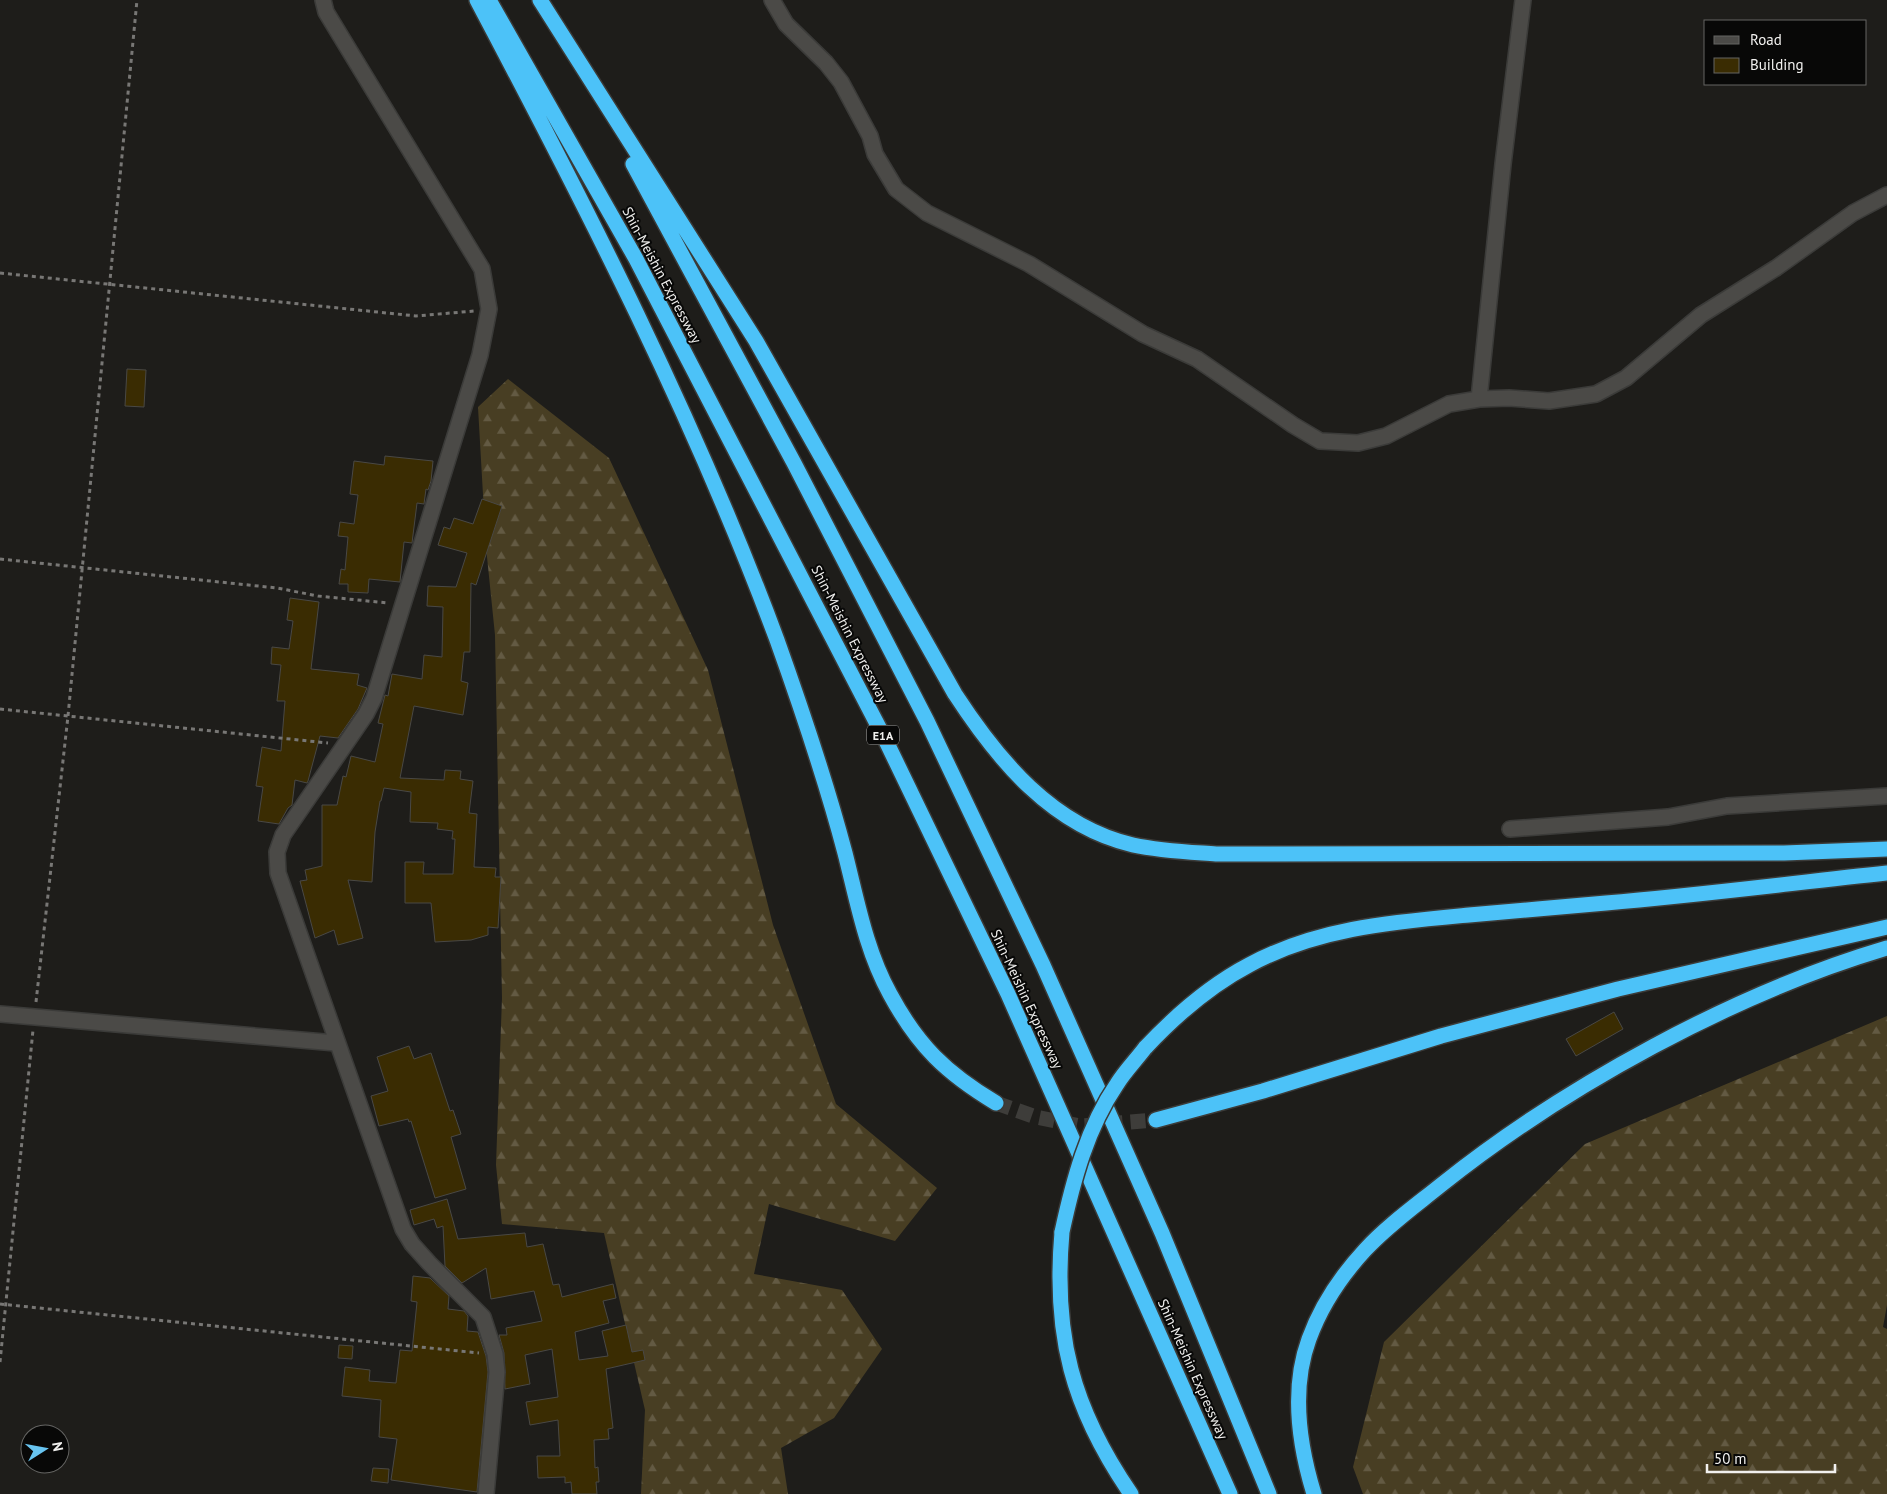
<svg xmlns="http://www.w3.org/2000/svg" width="1887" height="1494" viewBox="0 0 1887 1494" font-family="'PT Sans',sans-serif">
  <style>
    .forest { fill: url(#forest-firs) }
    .building { fill: #3a2c02; stroke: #494845 }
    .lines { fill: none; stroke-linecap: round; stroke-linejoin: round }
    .highway-tunnel { stroke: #3e3d3a; stroke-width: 15; stroke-dasharray: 15 8; stroke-linecap: butt }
    .street-casing { stroke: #3b3b39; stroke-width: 18 }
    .highway-casing { stroke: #3b3b39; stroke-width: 18 }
    .path { stroke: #787775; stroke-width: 3; stroke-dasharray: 4 4; stroke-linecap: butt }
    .street { stroke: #4b4a47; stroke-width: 15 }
    .highway { stroke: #4cc2f8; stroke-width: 15 }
    .highway-bridge-casing { stroke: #3b3b39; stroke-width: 18; stroke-linecap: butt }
    .highway-bridge { stroke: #4cc2f8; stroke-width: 15 }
    .labels { text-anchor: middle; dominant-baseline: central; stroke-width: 4; stroke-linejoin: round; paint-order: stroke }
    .shield { fill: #080807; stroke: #abaaa9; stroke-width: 1 }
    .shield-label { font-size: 12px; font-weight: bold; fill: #f1f0ee }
    .street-label { font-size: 14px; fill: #f1f0ee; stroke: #080807 }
  </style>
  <defs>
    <pattern id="forest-firs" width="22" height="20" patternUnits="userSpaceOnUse" patternTransform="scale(1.25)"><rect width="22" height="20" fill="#483e23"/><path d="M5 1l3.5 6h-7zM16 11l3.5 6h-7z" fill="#635a43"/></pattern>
  </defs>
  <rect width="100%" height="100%" fill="#1e1d1a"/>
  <path class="forest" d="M 508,379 L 609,458 L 708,670 L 773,925 L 836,1104 L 937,1188 L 895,1241 L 769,1204 L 754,1274 L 842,1290 L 882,1349 L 834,1418 L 781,1448 L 788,1494 L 641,1494 L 645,1410 L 604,1233 L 502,1224 L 496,1165 L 502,998 L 495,635 L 486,547 L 478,407 Z
    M 1887,1016 L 1887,1305 L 1883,1327 L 1887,1329 L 1887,1494 L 1363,1494 L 1353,1467 L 1384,1342 L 1585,1144 Z"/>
  <path class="building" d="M 127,369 L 146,370 L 144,407 L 125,406 Z
    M 385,456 L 433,461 L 431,481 L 428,490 L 426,489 L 424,504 L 417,503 L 412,543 L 404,542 L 400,582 L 369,579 L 368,593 L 348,592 L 348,584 L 339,584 L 341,569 L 345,570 L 348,537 L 338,536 L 340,522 L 354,524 L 358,495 L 350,494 L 354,461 L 384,465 Z
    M 482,499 L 502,506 L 476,585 L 471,583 L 470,652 L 464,652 L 461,681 L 468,683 L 463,715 L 414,706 L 400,778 L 444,780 L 445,770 L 461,771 L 460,779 L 473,781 L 469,813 L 477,814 L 474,867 L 496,868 L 495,877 L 501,877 L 498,928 L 488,927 L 488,935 L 471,940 L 435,942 L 431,903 L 405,903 L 405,862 L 424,862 L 423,874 L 453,874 L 455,839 L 452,839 L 453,831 L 437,829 L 438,823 L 410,822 L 411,792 L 384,788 L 381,801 L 380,801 L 375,832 L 372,882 L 348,880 L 363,938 L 338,945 L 334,930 L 315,938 L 300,881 L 307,880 L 305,870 L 322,866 L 322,805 L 337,805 L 343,776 L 346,777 L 351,756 L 375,762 L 383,724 L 378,723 L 385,695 L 388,696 L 392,674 L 422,679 L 424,655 L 442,657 L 443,607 L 427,606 L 428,586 L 456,587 L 467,553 L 438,545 L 444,527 L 450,529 L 454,518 L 473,524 Z
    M 290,598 L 319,602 L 311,669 L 359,674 L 357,685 L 367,688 L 358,709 L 338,738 L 320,736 L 308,781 L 307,783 L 295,780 L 292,805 L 288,808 L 279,824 L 258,821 L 263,787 L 256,786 L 262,747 L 281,751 L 285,701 L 277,701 L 281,665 L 271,664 L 272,647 L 289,649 L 293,621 L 287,620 Z
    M 1614,1012 L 1623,1029 L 1576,1056 L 1566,1039 Z
    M 409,1046 L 414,1059 L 431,1053 L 450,1111 L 453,1110 L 461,1134 L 451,1137 L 466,1189 L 435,1198 L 411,1121 L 409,1122 L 408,1119 L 379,1126 L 371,1096 L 388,1091 L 377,1057 Z
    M 447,1199 L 458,1239 L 525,1233 L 527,1247 L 543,1244 L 553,1285 L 559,1284 L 562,1297 L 613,1284 L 616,1298 L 603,1301 L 609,1323 L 575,1332 L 579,1360 L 608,1356 L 602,1331 L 626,1325 L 632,1352 L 643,1350 L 645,1360 L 606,1369 L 613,1428 L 608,1429 L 609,1439 L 594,1440 L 595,1468 L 598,1467 L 599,1482 L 596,1482 L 597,1494 L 572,1494 L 571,1482 L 565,1483 L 565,1477 L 538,1478 L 537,1456 L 560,1456 L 558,1420 L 530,1425 L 526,1402 L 558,1397 L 552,1349 L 525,1355 L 530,1384 L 505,1389 L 504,1353 L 499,1335 L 507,1335 L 506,1328 L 542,1321 L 534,1291 L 491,1299 L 486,1268 L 462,1283 L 445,1266 L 443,1226 L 437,1228 L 434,1219 L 414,1225 L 410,1210 Z
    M 413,1276 L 430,1278 L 449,1296 L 448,1309 L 464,1311 L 468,1316 L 467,1331 L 478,1332 L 486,1356 L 488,1372 L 477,1492 L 391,1480 L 397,1439 L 379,1437 L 381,1400 L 342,1396 L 345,1367 L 370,1370 L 369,1381 L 396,1383 L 400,1350 L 412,1351 L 417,1302 L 411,1301 Z
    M 339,1345 L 353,1346 L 352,1359 L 338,1358 Z
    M 373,1468 L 389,1469 L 388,1483 L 371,1481 Z"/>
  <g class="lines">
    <path class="highway-tunnel" d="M 996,1103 L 1036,1117 L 1080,1126 L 1156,1120"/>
    <defs>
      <path id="street" d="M 323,0 L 326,12 L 482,269 L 489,309 L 480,355 L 374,698 L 366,714 L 283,835 L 277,852 L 278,873 L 403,1229 L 412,1244 L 429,1263 L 483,1317 L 495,1354 L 497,1372 L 486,1494
        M 772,0 L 786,24 L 826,63 L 841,82 L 870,136 L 875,154 L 896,189 L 927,213 L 1029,264 L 1143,334 L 1197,359 L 1293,425 L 1320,441 L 1358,443 L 1386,436 L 1449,404 L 1479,399 L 1509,398 L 1549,401 L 1596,394 L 1626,378 L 1701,315 L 1776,268 L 1853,213 L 1887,195
        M 1479,399 L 1503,164 L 1523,0
        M 1510,829 L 1668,817 L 1727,806 L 1887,796
        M 0,1014 L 336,1043"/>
      <path id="highway" d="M 477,0 C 587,208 695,419 777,640 C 802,710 826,781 845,853 C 857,900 866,951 890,994 C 918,1046 946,1073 996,1103
        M 489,0 L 636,259 L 887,743 L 1008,994 L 1230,1494
        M 540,0 L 756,341 L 955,694 C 998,760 1052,826 1133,845 C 1161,851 1188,852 1216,854 L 1784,853 L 1887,849
        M 633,164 L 794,463 L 927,721 L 1043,965 L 1162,1233 L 1269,1494
        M 1145,1048 C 1176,1015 1209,986 1249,965 C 1317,928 1393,922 1469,915 C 1515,911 1560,907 1606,903 C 1700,895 1793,883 1887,873
        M 1156,1120 L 1263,1091 L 1441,1036 L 1618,989 L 1887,927
        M 1062,1232 C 1053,1335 1072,1408 1131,1494
        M 1314,1494 C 1299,1445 1291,1388 1309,1339 C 1321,1306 1341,1276 1365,1250 C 1387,1226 1415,1206 1441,1185 C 1565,1086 1735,993 1887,948"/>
    </defs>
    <use href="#street" class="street-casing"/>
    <use href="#highway" class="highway-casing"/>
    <path class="path" d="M 0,273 L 416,316 L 474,311
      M 0,559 L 277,588 L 318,596 L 388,603
      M 0,709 L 328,743
      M 36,1002 L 68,716 L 137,0
      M 0,1304 L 479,1353
      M 0,1362 L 33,1030"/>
    <use href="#street" class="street"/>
    <use href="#highway" class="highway"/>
    <defs>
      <path id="highway-bridge" d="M 1062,1232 C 1073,1181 1087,1128 1117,1084 C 1125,1071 1136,1060 1145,1048"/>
    </defs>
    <use href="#highway-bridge" class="highway-bridge-casing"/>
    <use href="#highway-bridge" class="highway-bridge"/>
  </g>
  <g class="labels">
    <rect class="shield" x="867" y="725.5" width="32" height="19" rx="4"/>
    <g class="shield-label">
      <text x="883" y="735">E1A</text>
    </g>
    <g class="street-label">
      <text transform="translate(662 275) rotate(62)">Shin-Meishin Expressway</text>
      <text transform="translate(850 634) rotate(63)">Shin-Meishin Expressway</text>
      <text transform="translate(1027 999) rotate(65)">Shin-Meishin Expressway</text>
      <text transform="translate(1193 1369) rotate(66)">Shin-Meishin Expressway</text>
    </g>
  </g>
  <rect x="1704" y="20" width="162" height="65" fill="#080807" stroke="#656563"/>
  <rect x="1714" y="36" width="25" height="8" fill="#4b4a47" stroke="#656563"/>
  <text x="1750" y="45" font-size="15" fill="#f1f0ee">Road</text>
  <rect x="1714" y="58" width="25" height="15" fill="#3a2c02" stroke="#656563"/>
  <text x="1750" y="70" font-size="15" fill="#f1f0ee">Building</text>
  <g transform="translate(45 1449) rotate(79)"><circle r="24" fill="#080807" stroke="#656563"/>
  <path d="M0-4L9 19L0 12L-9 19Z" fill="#68c4f0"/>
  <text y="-8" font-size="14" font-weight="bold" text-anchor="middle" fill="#f1f0ee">N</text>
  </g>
  <path d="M1707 1464v8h128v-8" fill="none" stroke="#f1f0ee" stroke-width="2.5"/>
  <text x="1714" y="1464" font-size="15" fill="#f1f0ee" stroke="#080807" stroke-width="4" paint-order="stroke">50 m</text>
</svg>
